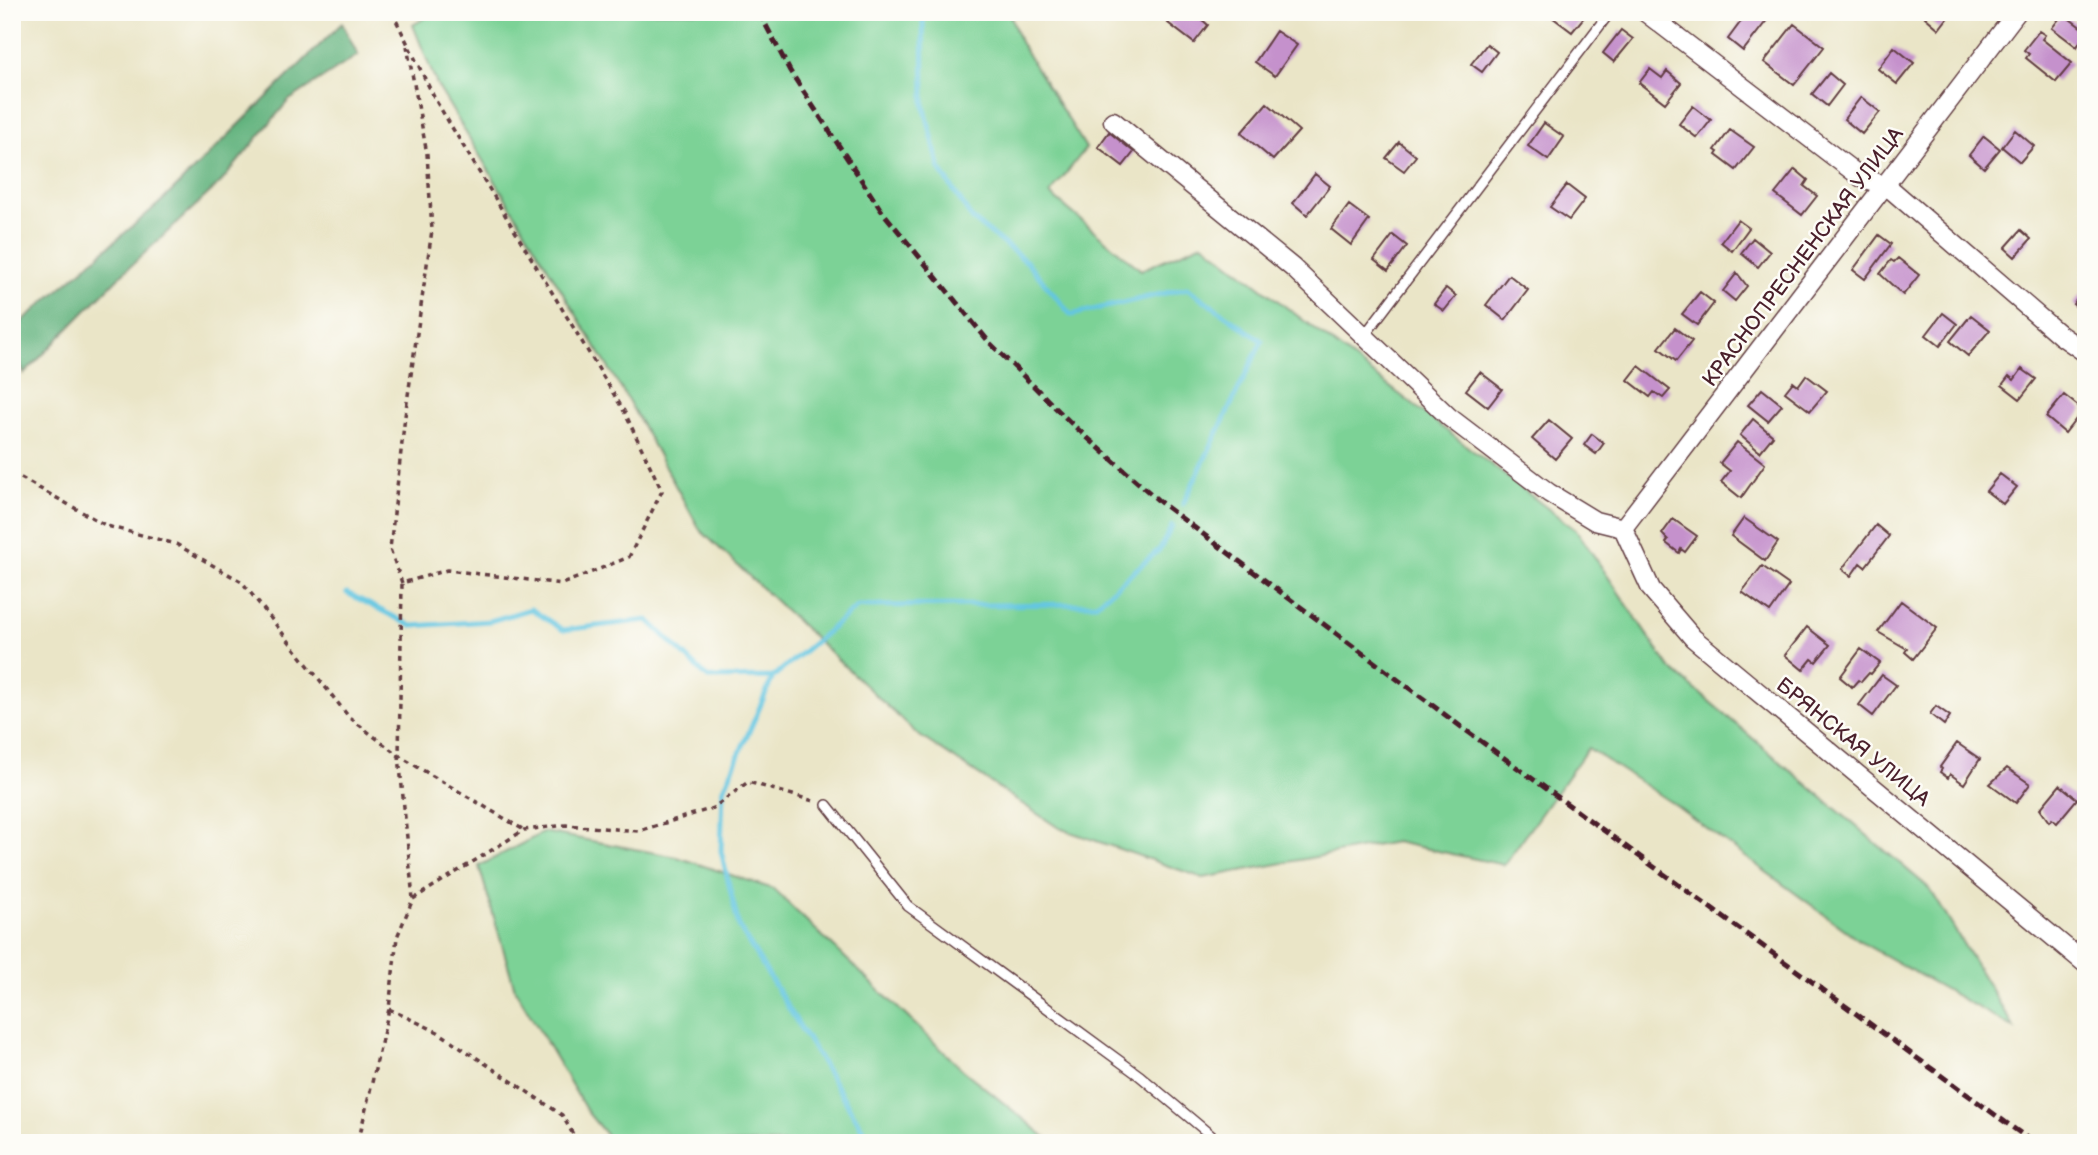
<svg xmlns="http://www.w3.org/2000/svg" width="2098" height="1155" viewBox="0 0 2098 1155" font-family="'Balsamiq Sans',sans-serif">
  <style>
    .green { fill: #7bd296; stroke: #627860; stroke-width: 2 }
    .forest { fill: #64b47f; stroke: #576a55; stroke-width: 2 }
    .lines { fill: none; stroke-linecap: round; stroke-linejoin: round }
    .stream { stroke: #63c6e1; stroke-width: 5 }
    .building { fill: #c591cc }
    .service-casing { stroke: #623d42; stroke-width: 12 }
    .minor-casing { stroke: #623d42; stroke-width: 21 }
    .path { stroke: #623d42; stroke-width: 3.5; stroke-dasharray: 5 5; stroke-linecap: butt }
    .service { stroke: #fff; stroke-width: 9 }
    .minor { stroke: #fff; stroke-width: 18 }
    .rail { stroke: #4a1f2b; stroke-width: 5; stroke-dasharray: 10 5; stroke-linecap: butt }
    .labels { text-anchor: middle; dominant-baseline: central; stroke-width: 5; stroke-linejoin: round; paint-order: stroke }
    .street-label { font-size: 21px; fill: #4a1f2b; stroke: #fdfcf7 }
  </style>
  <rect width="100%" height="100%" fill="#fdfcf7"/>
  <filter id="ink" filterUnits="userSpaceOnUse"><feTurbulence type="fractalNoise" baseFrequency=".0143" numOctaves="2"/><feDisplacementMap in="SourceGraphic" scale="14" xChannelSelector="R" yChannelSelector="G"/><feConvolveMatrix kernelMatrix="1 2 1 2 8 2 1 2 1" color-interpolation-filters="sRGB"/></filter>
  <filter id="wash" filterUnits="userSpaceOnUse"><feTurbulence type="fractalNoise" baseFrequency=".00686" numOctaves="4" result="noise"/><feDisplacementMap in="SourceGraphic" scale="28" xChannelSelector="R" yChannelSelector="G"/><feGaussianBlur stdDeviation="1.57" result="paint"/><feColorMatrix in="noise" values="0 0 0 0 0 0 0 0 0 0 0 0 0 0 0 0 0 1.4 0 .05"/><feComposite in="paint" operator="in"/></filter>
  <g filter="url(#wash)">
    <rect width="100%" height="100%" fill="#eae5c7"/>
    <path class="green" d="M 435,12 L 1009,12 L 1020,42 L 1086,148 L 1050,194 L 1141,270 L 1203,243 L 1577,531 L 1670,668 L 1930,889 L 2014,1028 L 1866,945 L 1672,803 L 1588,748 L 1504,865 L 1395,842 L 1203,878 L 1059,828 L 917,734 L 700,530 L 628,400 L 437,85 L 413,25 Z
      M 544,832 L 677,857 L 773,889 L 963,1070 L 1053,1143 L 613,1143 L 588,1113 L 515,989 L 479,866 Z"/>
    <path class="forest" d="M 342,23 L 358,55 L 288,101 L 222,181 L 119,277 L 24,374 L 12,341 L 12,330 L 163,200 Z"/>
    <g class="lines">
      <path class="stream" d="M 923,12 L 924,105 L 940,169 L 972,219 L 1027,262 L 1071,315 L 1187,288 L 1262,341 L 1183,504
        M 347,593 L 412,626 L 490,621 L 531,609 L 563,630 L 648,620 L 708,678 L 773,677
        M 871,1143 L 739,927 L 721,851 L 723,791 L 773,677 L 858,606 L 1096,604 L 1160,549 L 1172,526"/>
    </g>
    <g id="blocks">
      <path class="building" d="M 1177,12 L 1193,12 L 1208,25 L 1194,43 L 1168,23 Z
        M 1555,12 L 1580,12 L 1585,16 L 1572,32 L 1552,17 Z
        M 1748,12 L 1767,12 L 1771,15 L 1743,51 L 1728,39 Z
        M 1929,12 L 1952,12 L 1939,29 L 1925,17 Z
        M 2063,14 L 2086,31 L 2077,47 L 2052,28 Z
        M 1794,24 L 1824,47 L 1794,85 L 1764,62 Z
        M 1621,30 L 1633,39 L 1614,62 L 1603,53 Z
        M 1276,31 L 1297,45 L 1275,76 L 1255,62 Z
        M 2039,31 L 2045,35 L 2042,39 L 2072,63 L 2056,82 L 2026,58 L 2029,54 L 2024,50 Z
        M 1487,44 L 1497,52 L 1482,72 L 1471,64 Z
        M 1894,47 L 1914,63 L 1897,84 L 1878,69 Z
        M 1650,69 L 1662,78 L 1667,71 L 1681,83 L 1665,103 L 1639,83 Z
        M 1829,73 L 1843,85 L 1827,106 L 1812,94 Z
        M 1861,97 L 1880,112 L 1862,134 L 1844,119 Z
        M 1267,103 L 1299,131 L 1273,160 L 1241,133 Z
        M 1693,106 L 1711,120 L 1697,138 L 1679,124 Z
        M 1544,123 L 1564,137 L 1548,160 L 1528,146 Z
        M 1730,130 L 1754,147 L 1736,170 L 1716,155 L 1718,152 L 1715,150 Z
        M 2015,130 L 2034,146 L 2020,162 L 2002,147 Z
        M 1109,132 L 1134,152 L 1123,166 L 1098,147 Z
        M 1984,136 L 2000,149 L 1984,168 L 1969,155 Z
        M 1399,142 L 1416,156 L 1404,171 L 1386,158 Z
        M 1795,169 L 1808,180 L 1804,186 L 1817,196 L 1802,215 L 1775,194 Z
        M 1315,174 L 1330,186 L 1307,215 L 1293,203 Z
        M 1567,185 L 1585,199 L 1569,220 L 1550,207 Z
        M 1349,205 L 1369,220 L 1351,245 L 1331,229 Z
        M 1738,220 L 1749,228 L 1732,251 L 1721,242 Z
        M 2021,230 L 2031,239 L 2015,257 L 2005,248 Z
        M 1393,235 L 1407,246 L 1388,271 L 1374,260 Z
        M 1879,235 L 1891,244 L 1865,279 L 1853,270 Z
        M 1753,238 L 1770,252 L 1758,267 L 1741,253 Z
        M 1898,258 L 1919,275 L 1903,295 L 1880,274 L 1891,260 L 1894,262 Z
        M 1737,273 L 1747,286 L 1735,301 L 1723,291 Z
        M 1509,275 L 1528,290 L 1505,320 L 1486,305 Z
        M 1446,288 L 1456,296 L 1444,311 L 1434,304 Z
        M 2086,288 L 2086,315 L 2073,304 Z
        M 1700,292 L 1714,303 L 1697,325 L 1682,314 Z
        M 1943,313 L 1957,324 L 1940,346 L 1926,335 Z
        M 1971,315 L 1990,330 L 1968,356 L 1950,341 Z
        M 1675,328 L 1692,341 L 1676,361 L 1659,348 Z
        M 1639,366 L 1670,390 L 1663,398 L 1654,392 L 1650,397 L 1628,380 Z
        M 2022,369 L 2036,379 L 2020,399 L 2002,385 L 2009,376 L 2014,380 Z
        M 1480,372 L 1502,389 L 1488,407 L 1466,390 Z
        M 1806,375 L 1827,391 L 1810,411 L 1785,392 L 1793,382 L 1798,386 Z
        M 1762,389 L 1782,405 L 1768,421 L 1748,405 Z
        M 2064,395 L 2083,410 L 2065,433 L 2046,417 Z
        M 1753,419 L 1773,436 L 1760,452 L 1740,435 Z
        M 1549,420 L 1572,439 L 1555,459 L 1532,439 Z
        M 1592,434 L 1604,443 L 1596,454 L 1584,445 Z
        M 1737,442 L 1765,464 L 1741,498 L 1721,482 L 1730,471 L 1720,463 Z
        M 2000,474 L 2017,487 L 2003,504 L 1986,491 Z
        M 1744,518 L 1778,542 L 1765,561 L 1731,536 Z
        M 1673,519 L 1697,536 L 1685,552 L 1681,549 L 1679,553 L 1666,543 L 1668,540 L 1662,534 Z
        M 1876,525 L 1889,536 L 1865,567 L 1860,563 L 1851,576 L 1842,569 Z
        M 1762,566 L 1789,585 L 1770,612 L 1742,592 Z
        M 1901,601 L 1937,628 L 1913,659 L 1905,652 L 1907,649 L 1878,632 Z
        M 1807,627 L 1830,645 L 1816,662 L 1812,659 L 1803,670 L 1785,655 Z
        M 1861,649 L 1880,663 L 1871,674 L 1869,673 L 1861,682 L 1858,680 L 1852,687 L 1840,677 Z
        M 1882,675 L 1896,685 L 1873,716 L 1859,705 Z
        M 1936,706 L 1950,716 L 1944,725 L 1930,714 Z
        M 1957,743 L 1980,759 L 1964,784 L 1950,774 L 1948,778 L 1940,772 L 1942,769 L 1940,767 Z
        M 2007,768 L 2030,784 L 2016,803 L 1990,784 Z
        M 2060,785 L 2077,799 L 2057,823 L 2052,819 L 2049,822 L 2040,809 Z"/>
    </g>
  </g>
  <g filter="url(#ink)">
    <use href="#blocks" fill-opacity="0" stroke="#623d42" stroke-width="2"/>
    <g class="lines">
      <defs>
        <path id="service" d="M 1364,336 L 1610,12
          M 827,805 L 908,906 L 1140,1076 L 1220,1143"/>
        <path id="minor" d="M 1645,12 L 1862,178 L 1887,186 L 2060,335 L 2086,353
          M 1113,121 L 1293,268 L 1449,417 L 1549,493 L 1595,521 L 1623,528
          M 1623,528 L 2017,12
          M 1623,528 L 1651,589 L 1693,638 L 2086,964"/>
      </defs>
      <use href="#service" class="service-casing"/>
      <use href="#minor" class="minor-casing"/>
      <path class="path" d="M 392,12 L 436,101 L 624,411 L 662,491 L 629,557 L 562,584 L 447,570 L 402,583 L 399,756 L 524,830
        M 12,473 L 107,526 L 176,544 L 242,582 L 349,717 L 399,756 L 413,899 L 397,937 L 389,1009 L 358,1143
        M 402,583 L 390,549 L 405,416 L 432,230 L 427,154 L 407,46
        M 413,899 L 524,830 L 566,825 L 639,831 L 713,808 L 748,782 L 817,802
        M 389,1009 L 438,1032 L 562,1115 L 578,1143"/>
      <use href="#service" class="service"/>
      <use href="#minor" class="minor"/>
      <path class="rail" d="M 759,12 L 790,71 L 881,210 L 989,342 L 1072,424 L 1160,502 L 1460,726 L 2034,1143"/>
    </g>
  </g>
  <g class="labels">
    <g class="street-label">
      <text transform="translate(1803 257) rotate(-53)">КРАСНОПРЕСНЕНСКАЯ УЛИЦА</text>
      <text transform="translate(1853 742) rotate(39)">БРЯНСКАЯ УЛИЦА</text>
    </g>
  </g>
  <rect width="2098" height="1155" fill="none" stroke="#fdfcf7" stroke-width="42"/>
</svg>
